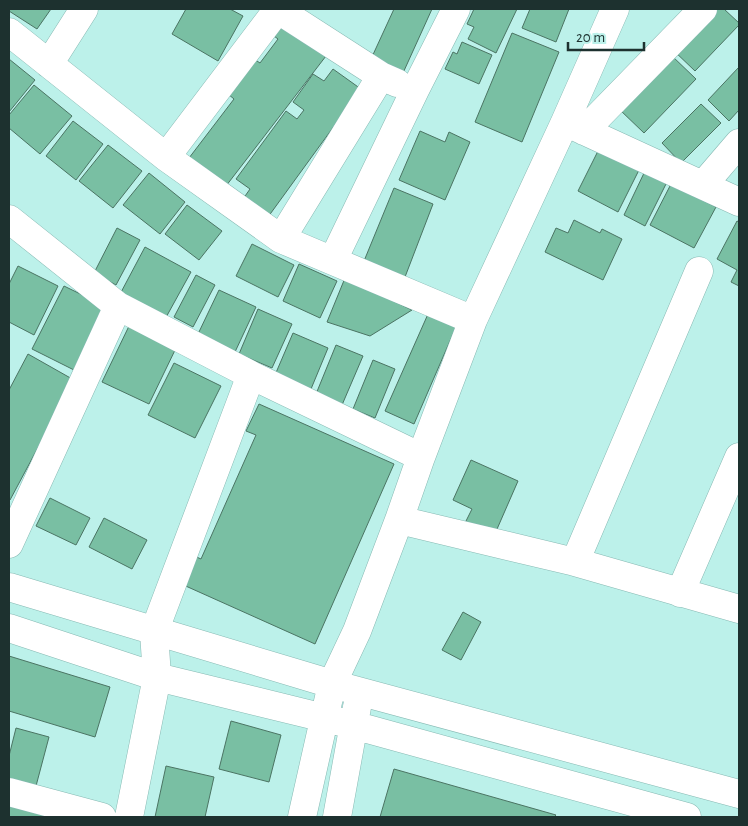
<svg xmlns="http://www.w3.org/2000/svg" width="748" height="826" viewBox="0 0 748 826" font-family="'Alegreya Sans',sans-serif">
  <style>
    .building { fill: #79bfa3; stroke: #4b7463 }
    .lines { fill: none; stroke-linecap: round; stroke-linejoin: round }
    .minor-casing { stroke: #87b9b3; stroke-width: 29 }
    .minor { stroke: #fff; stroke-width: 28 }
  </style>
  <rect width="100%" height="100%" fill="#bcf1ea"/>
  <path class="building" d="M 9,9 L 51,9 L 37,29 L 9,11 Z
    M 186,9 L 230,9 L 243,16 L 218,61 L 172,34 Z
    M 394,9 L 432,9 L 403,73 L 371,59 Z
    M 474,9 L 517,9 L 496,53 L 468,39 L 474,27 L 467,24 Z
    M 530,9 L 569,9 L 556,42 L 522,28 Z
    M 710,9 L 724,9 L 739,23 L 739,25 L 695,71 L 672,49 Z
    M 284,24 L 326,56 L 226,186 L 189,158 L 234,99 L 228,94 L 251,57 L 260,63 L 278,39 L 274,36 Z
    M 512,33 L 559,52 L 522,142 L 475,122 Z
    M 462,42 L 492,55 L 479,84 L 445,69 L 453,52 L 457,54 Z
    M 671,55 L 696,79 L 644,133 L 619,109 Z
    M 9,59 L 35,80 L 9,112 Z
    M 739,67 L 739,110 L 729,121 L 708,100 Z
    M 333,69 L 361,89 L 268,217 L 243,199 L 250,189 L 236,179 L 286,111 L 297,119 L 304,110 L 293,102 L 313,74 L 324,81 Z
    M 34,85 L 72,116 L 40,154 L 9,128 L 9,115 Z
    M 701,104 L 721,123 L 681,163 L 662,143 Z
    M 73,121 L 103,144 L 76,180 L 46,156 Z
    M 420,131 L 445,142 L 449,132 L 470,142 L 445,200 L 399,180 Z
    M 108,145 L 142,171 L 113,208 L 79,181 Z
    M 599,149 L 639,170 L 618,212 L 578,191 Z
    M 645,171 L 667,182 L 645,226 L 624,215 Z
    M 149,173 L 185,202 L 160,234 L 123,205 Z
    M 671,184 L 716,207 L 694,248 L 650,225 Z
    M 394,188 L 433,204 L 405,277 L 364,261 Z
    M 187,205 L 222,231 L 199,260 L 165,234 Z
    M 574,220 L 600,233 L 602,229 L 622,239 L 603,280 L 545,252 L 556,228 L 568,233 Z
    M 737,221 L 739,222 L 739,286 L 731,282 L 737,270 L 717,259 Z
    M 117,228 L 140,240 L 116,285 L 94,273 Z
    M 252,244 L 294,265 L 278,297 L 236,276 Z
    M 145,247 L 191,272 L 164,321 L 119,296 Z
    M 299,264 L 337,281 L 320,318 L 283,301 Z
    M 18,266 L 58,286 L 34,335 L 9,322 L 9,284 Z
    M 196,275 L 215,285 L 193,327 L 174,317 Z
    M 345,278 L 412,310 L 370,336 L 327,322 Z
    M 64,286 L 109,308 L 78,372 L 32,349 Z
    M 219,290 L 256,307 L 235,352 L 198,334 Z
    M 258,309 L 292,324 L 272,368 L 239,354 Z
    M 428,314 L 456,327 L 414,424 L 385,411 Z
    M 130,324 L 177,346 L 149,404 L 102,382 Z
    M 293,333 L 328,348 L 311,389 L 275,375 Z
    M 336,345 L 363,356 L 342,405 L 316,394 Z
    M 28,354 L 74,380 L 10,500 L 9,500 L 9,390 Z
    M 373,360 L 395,369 L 375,418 L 353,409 Z
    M 174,363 L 221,386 L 195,438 L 148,415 Z
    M 259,404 L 394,464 L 315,644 L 179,583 L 192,555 L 201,559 L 256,435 L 246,431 Z
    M 471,460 L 518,481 L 494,536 L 465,523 L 472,509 L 453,500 Z
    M 50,498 L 90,518 L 76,545 L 36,526 Z
    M 104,518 L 147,540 L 132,569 L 89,547 Z
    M 463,612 L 481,622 L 461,660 L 442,650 Z
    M 9,656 L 110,687 L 95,737 L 9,711 Z
    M 231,721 L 281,735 L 269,782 L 219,769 Z
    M 16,728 L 49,737 L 36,786 L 9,779 L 9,756 Z
    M 166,766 L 214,777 L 205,817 L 155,817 Z
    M 394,769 L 556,815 L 554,817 L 380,817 Z
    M 9,805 L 54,817 L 9,817 Z"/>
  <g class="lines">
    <defs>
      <path id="minor" d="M 277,9 L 381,76 L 397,83
        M 9,32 L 166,157 L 281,239 L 473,320
        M 49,64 L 84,9
        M 565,122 L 739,202
        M 584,131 L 703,9
        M 166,157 L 278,9
        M 703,185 L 739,143
        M 9,219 L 118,306 L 251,375 L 421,457
        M 281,239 L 381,76
        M 333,260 L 415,90 L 456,9
        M 399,520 L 575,562 L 739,609
        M 9,544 L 118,306
        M 575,562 L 699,271
        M 9,587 L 332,684 L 739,794
        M 680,593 L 739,457
        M 9,628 L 157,677 L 353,725 L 687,817
        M 9,792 L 102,817
        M 129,817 L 157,677 L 154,632 L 251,375
        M 302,817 L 332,684 L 357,631 L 399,520 L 421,457 L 473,320 L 565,122 L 615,9
        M 337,817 L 357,707"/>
    </defs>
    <use href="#minor" class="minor-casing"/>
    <use href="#minor" class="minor"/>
  </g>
  <rect width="748" height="826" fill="none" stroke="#1d312f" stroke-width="20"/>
  <path d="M568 42v8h76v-8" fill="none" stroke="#1d312f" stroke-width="2.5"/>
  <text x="576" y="42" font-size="15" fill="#1d312f" stroke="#bcf1ea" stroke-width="4" paint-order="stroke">20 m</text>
</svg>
